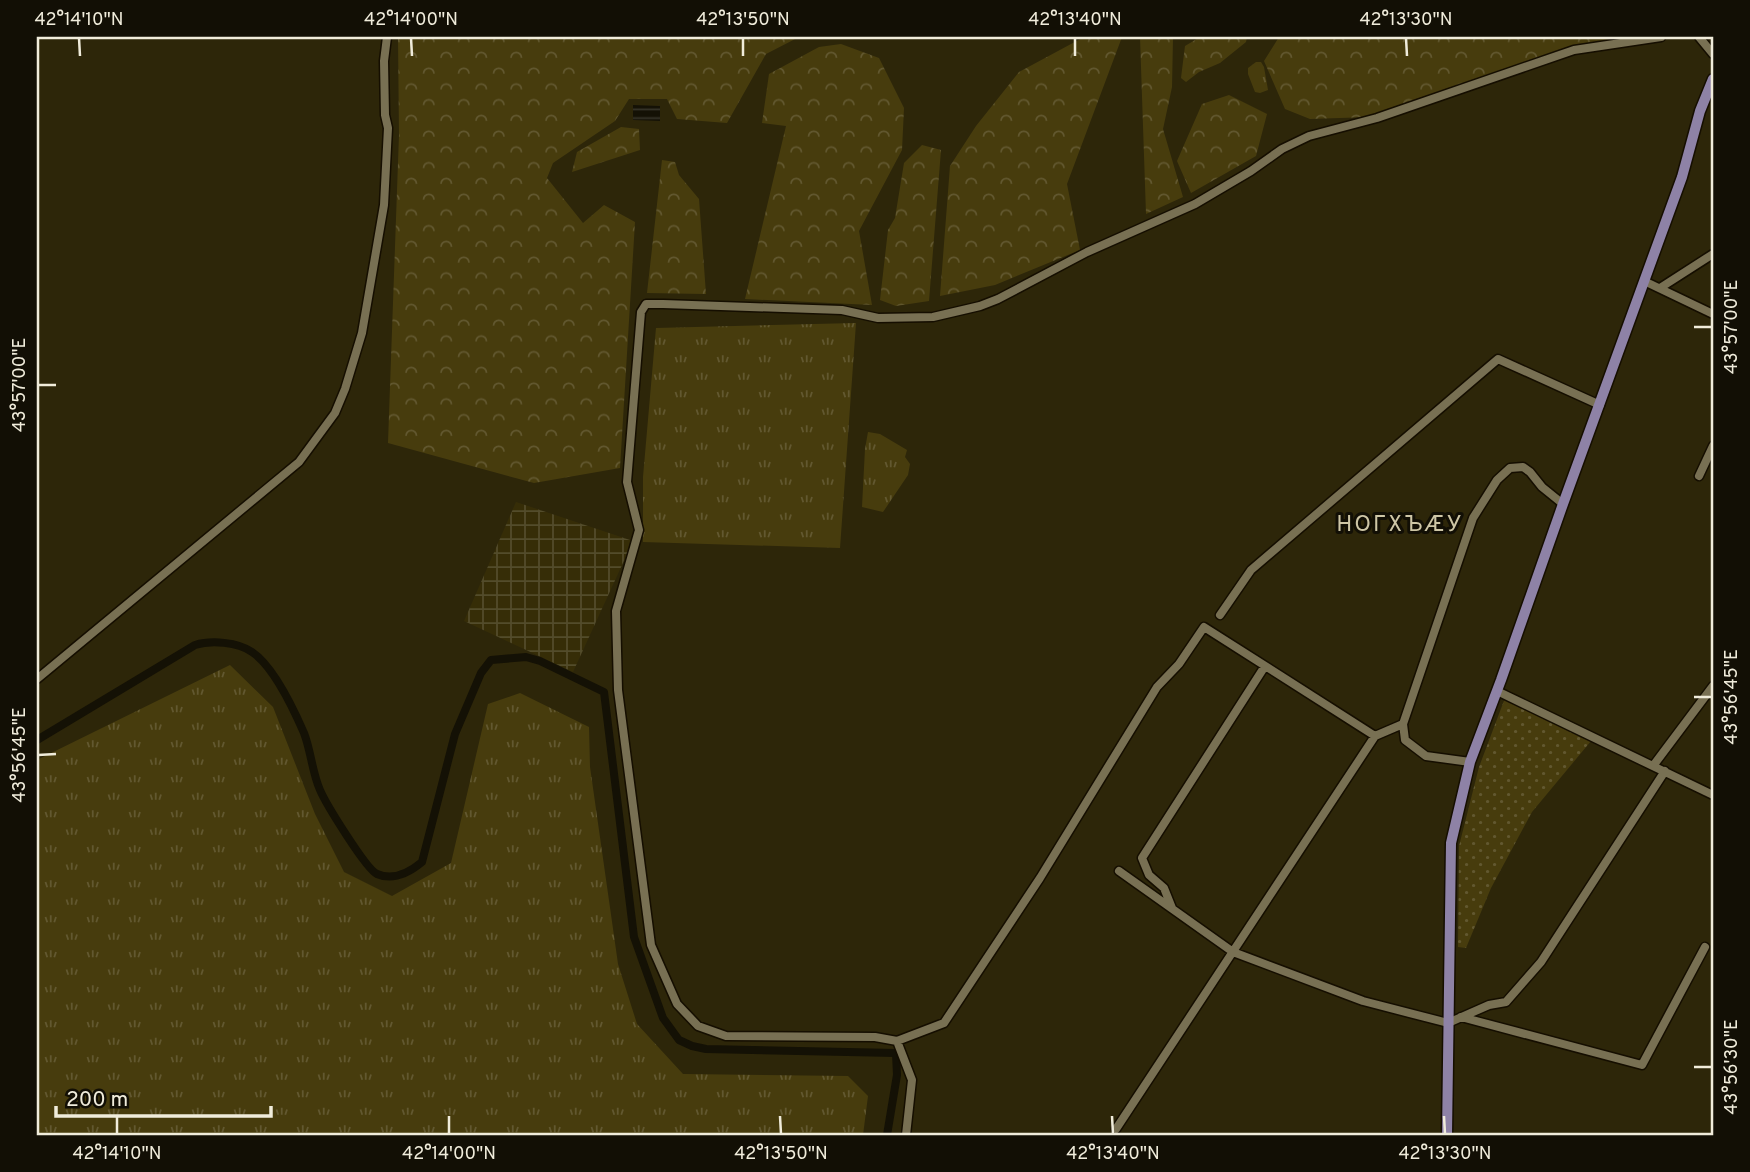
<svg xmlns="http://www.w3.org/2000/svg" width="1750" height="1172" viewBox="0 0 1750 1172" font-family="Overpass,sans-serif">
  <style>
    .industrial { fill: url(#industrial-grid) }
    .grass { fill: url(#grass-tufts) }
    .forest { fill: url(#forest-crowns) }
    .park { fill: url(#park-dots) }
    .water { fill: url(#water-rules) }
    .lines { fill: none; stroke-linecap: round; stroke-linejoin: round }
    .canal { stroke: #141105; stroke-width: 8 }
    .minor-casing { stroke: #150e00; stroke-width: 11 }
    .major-casing { stroke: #150e00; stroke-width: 13 }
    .minor { stroke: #787053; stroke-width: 8 }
    .major { stroke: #8e82a6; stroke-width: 10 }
    .ticks { fill: none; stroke: #f0ecdb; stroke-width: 2.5 }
    .labels { text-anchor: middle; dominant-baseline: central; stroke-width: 6; stroke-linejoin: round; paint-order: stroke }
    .quarter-label { font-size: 23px; letter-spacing: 2px; fill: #cec6a6; stroke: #120f05 }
    .neatline { fill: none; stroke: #f0ecdb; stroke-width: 2.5 }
    .ticks-label { font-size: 18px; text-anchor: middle; fill: #f0ecdb }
  </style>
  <defs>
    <pattern id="industrial-grid" width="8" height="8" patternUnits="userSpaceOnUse" patternTransform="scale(1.75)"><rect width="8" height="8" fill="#362d07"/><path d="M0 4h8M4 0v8" fill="none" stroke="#534c2b"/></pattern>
    <pattern id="grass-tufts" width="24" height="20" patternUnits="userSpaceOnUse" patternTransform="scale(1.75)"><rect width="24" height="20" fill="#473c0d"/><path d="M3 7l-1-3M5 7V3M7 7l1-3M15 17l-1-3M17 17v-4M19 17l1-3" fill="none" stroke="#625830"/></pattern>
    <pattern id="forest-crowns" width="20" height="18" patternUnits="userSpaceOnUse" patternTransform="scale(1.75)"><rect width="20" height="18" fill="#473c0d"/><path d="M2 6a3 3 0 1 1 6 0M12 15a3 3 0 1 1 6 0" fill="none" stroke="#625830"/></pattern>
    <pattern id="park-dots" width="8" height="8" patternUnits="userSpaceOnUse" patternTransform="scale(1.75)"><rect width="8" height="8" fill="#473c0d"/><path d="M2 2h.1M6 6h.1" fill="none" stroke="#625830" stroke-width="1.8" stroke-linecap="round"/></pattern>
    <pattern id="water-rules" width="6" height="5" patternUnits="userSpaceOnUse" patternTransform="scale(1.75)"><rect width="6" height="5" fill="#141105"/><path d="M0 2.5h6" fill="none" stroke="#363429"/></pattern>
  </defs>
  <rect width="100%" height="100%" fill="#2d2609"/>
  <path class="industrial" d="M 516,502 L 633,541 L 573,672 L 464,621 Z"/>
  <path class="grass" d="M 1256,62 L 1261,62 L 1264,67 L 1268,90 L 1260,93 L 1255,92 L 1248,74 L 1248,68 Z
    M 856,323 L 840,548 L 643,542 L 643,477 L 656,328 Z
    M 868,432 L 880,434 L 907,450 L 905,457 L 910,464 L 908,475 L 883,512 L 862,507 L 865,449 Z
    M 230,665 L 273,707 L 315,814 L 344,872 L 392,896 L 451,863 L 488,704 L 520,693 L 589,727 L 590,767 L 618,964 L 637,1024 L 683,1074 L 848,1076 L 868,1096 L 863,1135 L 37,1135 L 37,760 Z"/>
  <path class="forest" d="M 398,37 L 799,37 L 766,54 L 727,123 L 677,119 L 667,99 L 629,99 L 615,121 L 553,163 L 547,178 L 583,223 L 604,205 L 635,222 L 620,468 L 534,483 L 388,443 L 399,135 Z
    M 1084,37 L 1122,37 L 1067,184 L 1080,250 L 995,285 L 940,296 L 950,166 L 976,126 L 1019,72 Z
    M 1140,37 L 1173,37 L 1172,87 L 1163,129 L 1183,197 L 1146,214 Z
    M 1200,37 L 1247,37 L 1246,42 L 1220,63 L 1199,72 L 1186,82 L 1181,78 L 1185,46 Z
    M 1279,37 L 1647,37 L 1587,44 L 1369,117 L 1310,119 L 1285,109 L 1264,61 Z
    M 841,44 L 879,58 L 904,108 L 902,150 L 859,231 L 872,305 L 745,299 L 786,126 L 762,123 L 769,74 L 819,47 Z
    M 1229,95 L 1267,114 L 1256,156 L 1191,193 L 1177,161 L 1202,104 Z
    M 621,127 L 639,129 L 640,150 L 572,172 L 577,152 Z
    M 922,145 L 941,150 L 929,301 L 896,306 L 880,300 L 888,230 L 895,218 L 904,163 Z
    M 662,160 L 675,162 L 679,175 L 699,199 L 706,294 L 647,293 Z"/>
  <path class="park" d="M 1508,690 L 1596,735 L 1532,812 L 1491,888 L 1466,948 L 1458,947 L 1459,846 L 1479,767 Z"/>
  <path class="water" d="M 633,105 L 660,106 L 660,121 L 633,120 Z"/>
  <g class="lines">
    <path class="canal" d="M 37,740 L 195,645 C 211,640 238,642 252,652 C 273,666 294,710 304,733 C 311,751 312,772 320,790 C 326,804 366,869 377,874 C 393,881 410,872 422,862 L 455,734 L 481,673 L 491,660 L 526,657 L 540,661 L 604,692 L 634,937 L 663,1018 L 679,1040 L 692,1046 L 706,1049 L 896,1053 L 897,1075 L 887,1135"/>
    <defs>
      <path id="minor" d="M 1699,37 L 1713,54
        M 1644,281 L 1713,314
        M 1660,288 L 1713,254
        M 1699,476 L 1713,446
        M 1220,615 L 1251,570 L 1498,359 L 1600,405
        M 37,679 L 299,462 L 335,413 L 345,389 L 362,333 L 384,205 L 388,128 L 385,115 L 384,61 L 387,37
        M 1497,691 L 1713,795
        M 1470,762 L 1426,756 L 1405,740 L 1403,724 L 1473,518 L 1497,480 L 1510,468 L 1523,467 L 1530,472 L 1542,487 L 1563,504
        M 1653,766 L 1713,686
        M 1119,871 L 1233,952 L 1363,1001 L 1448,1023 L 1489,1005 L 1506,1002 L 1541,962 L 1665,771
        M 1172,908 L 1164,888 L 1149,875 L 1142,858 L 1265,666
        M 1461,1017 L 1642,1065 L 1705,947
        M 897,1041 L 944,1023 L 1040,878 L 1157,687 L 1179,664 L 1204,627 L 1375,736
        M 1116,1129 L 1375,736 L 1403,724
        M 906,1135 L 912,1080 L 897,1041 L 875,1037 L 726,1036 L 698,1026 L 677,1004 L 651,945 L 618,690 L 616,611 L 639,530 L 627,482 L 641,312 L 646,304 L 663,304 L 842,310 L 878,318 L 933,317 L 980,306 L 998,299 L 1087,252 L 1195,204 L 1251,171 L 1282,149 L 1309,136 L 1377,118 L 1574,50 L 1661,37"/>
      <path id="major" d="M 1447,1135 L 1451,843 L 1470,762 L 1501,680 L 1563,504 L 1682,177 L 1700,111 L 1713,79"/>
    </defs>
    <use href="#minor" class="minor-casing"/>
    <use href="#major" class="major-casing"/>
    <use href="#minor" class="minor"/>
    <use href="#major" class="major"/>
  </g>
  <path class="ticks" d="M 79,38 L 80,56M 411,38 L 412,56M 743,38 L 743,56M 1075,38 L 1075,56M 1406,38 L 1407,56M 1694,327 L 1712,327M 38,385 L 56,385M 1694,697 L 1712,697M 38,755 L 56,754M 1694,1067 L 1712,1067M 117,1116 L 117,1134M 449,1116 L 449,1134M 780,1116 L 781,1134M 1112,1116 L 1113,1134M 1444,1116 L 1445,1134"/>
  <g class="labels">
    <g class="quarter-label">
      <text x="1400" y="525">НОГХЪÆУ</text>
    </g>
  </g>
  <rect width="1750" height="1172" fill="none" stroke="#120f05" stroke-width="77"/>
  <path d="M56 1106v10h215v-10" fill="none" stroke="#f0ecdb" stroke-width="3.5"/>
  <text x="66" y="1106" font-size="21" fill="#f0ecdb" stroke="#120f05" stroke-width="5" paint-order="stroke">200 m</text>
  <rect x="38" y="38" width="1674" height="1096" class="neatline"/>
  <g class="ticks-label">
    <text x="79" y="25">42°14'10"N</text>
    <text x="411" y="25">42°14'00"N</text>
    <text x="743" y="25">42°13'50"N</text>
    <text x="1075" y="25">42°13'40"N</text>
    <text x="1406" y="25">42°13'30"N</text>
    <text transform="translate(1731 327) rotate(-90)" y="6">43°57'00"E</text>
    <text transform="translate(19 385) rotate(-90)" y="6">43°57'00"E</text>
    <text transform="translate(1731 697) rotate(-90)" y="6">43°56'45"E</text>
    <text transform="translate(19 755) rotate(-90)" y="6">43°56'45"E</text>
    <text transform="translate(1731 1067) rotate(-90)" y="6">43°56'30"E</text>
    <text x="117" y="1159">42°14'10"N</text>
    <text x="449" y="1159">42°14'00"N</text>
    <text x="781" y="1159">42°13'50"N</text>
    <text x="1113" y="1159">42°13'40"N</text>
    <text x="1445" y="1159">42°13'30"N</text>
  </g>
</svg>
